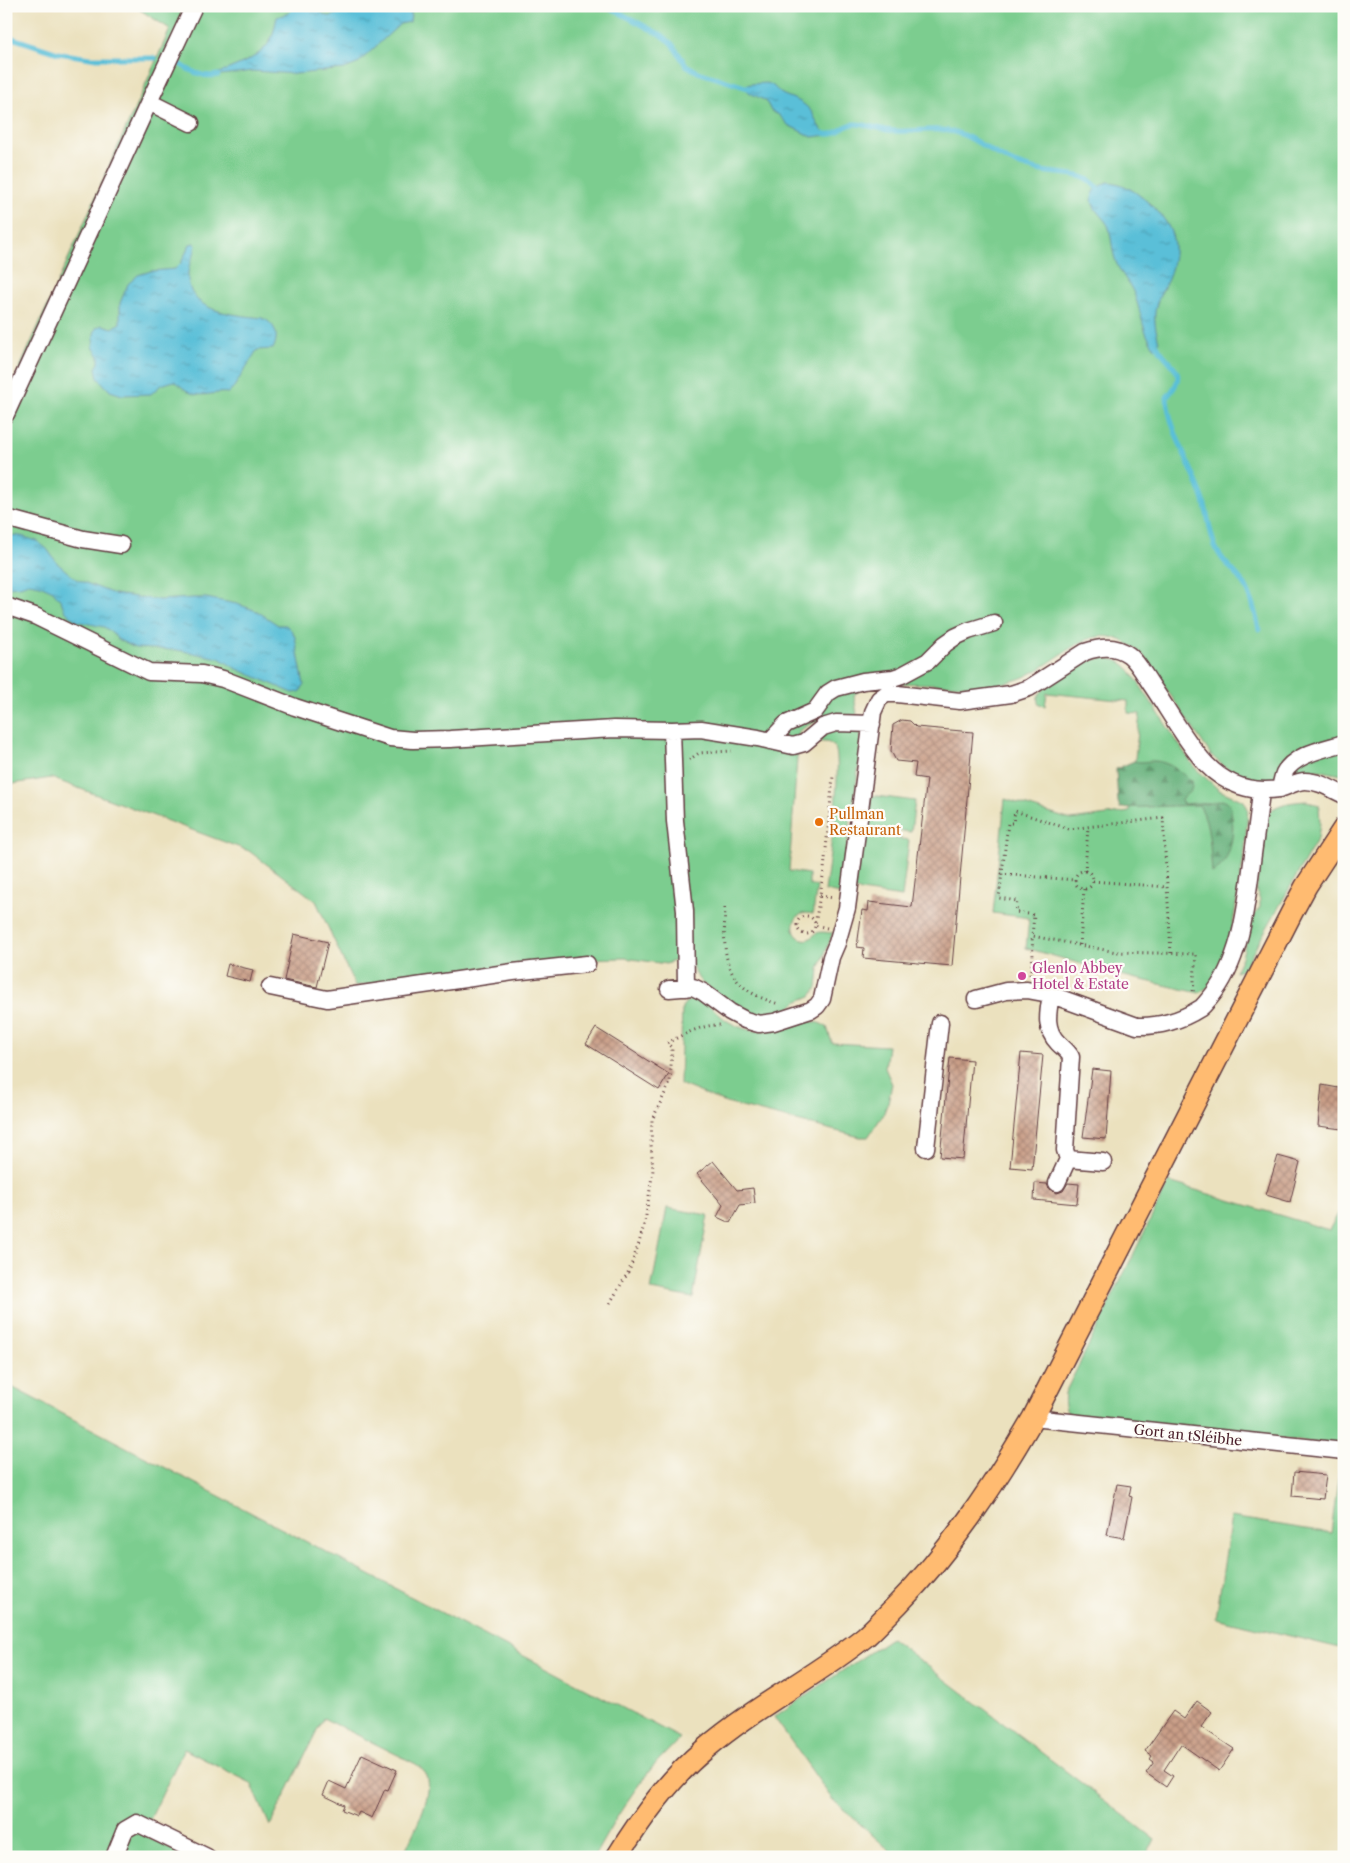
<svg xmlns="http://www.w3.org/2000/svg" width="1350" height="1863" viewBox="0 0 1350 1863" font-family="'Libre Caslon Text',serif">
  <style>
    .green { fill: #7ccd8f; stroke: #63765d }
    .forest { fill: url(#forest-firs); stroke: #586852 }
    .water { fill: url(#water-ripples); stroke: #526f82 }
    .lines { fill: none; stroke-linecap: round; stroke-linejoin: round }
    .stream { stroke: #5abfd8; stroke-width: 5 }
    .building { fill: url(#building-cross-hatch) }
    .minor-casing { stroke: #623c41; stroke-width: 19 }
    .major-casing { stroke: #623c41; stroke-width: 24 }
    .path { stroke: #623c41; stroke-width: 3; stroke-dasharray: 1 4; stroke-linecap: butt }
    .minor { stroke: #fff; stroke-width: 16 }
    .major { stroke: #ffbb71; stroke-width: 21 }
    .food-dot { fill: #e8710a; stroke: #fdfcf7; stroke-width: 2 }
    .hotel-dot { fill: #d1479c; stroke: #fdfcf7; stroke-width: 2 }
    .labels { text-anchor: middle; dominant-baseline: central; stroke-width: 4.5; stroke-linejoin: round; paint-order: stroke }
    .food-label { font-size: 14px; fill: #c56008; stroke: #fdfcf7; text-anchor: start }
    .hotel-label { font-size: 14px; fill: #b23c85; stroke: #fdfcf7; text-anchor: start }
    .street-label { font-size: 14px; fill: #4a1f2b; stroke: #fdfcf7 }
  </style>
  <defs>
    <pattern id="forest-firs" width="22" height="20" patternUnits="userSpaceOnUse" patternTransform="scale(1.25)"><rect width="22" height="20" fill="#65b07a"/><path d="M5 1l3.5 6h-7zM16 11l3.5 6h-7z" fill="#558f64"/></pattern>
    <pattern id="water-ripples" width="26" height="14" patternUnits="userSpaceOnUse" patternTransform="scale(1.25)"><rect width="26" height="14" fill="#5abfd8"/><path d="M2 4q2-2 4 0t4 0M15 11q2-2 4 0t4 0" fill="none" stroke="#4c9baf"/></pattern>
    <pattern id="building-cross-hatch" width="8" height="8" patternUnits="userSpaceOnUse" patternTransform="scale(1.25)"><rect width="8" height="8" fill="#c99e87"/><path d="M0 0l8 8M0 8l8-8" fill="none" stroke="#a5806f"/></pattern>
  </defs>
  <rect width="100%" height="100%" fill="#fdfcf7"/>
  <filter id="ink" filterUnits="userSpaceOnUse"><feTurbulence type="fractalNoise" baseFrequency=".02" numOctaves="2"/><feDisplacementMap in="SourceGraphic" scale="10" xChannelSelector="R" yChannelSelector="G"/><feConvolveMatrix kernelMatrix="1 2 1 2 8 2 1 2 1" color-interpolation-filters="sRGB"/></filter>
  <filter id="wash" filterUnits="userSpaceOnUse"><feTurbulence type="fractalNoise" baseFrequency=".0096" numOctaves="4" result="noise"/><feDisplacementMap in="SourceGraphic" scale="20" xChannelSelector="R" yChannelSelector="G"/><feGaussianBlur stdDeviation="1.12" result="paint"/><feColorMatrix in="noise" values="0 0 0 0 0 0 0 0 0 0 0 0 0 0 0 0 0 1.4 0 .05"/><feComposite in="paint" operator="in"/></filter>
  <g filter="url(#wash)">
    <rect width="100%" height="100%" fill="#ebe1be"/>
    <path class="green" d="M 134,6 L 1344,6 L 1344,774 C 1332,775 1324,770 1313,770 C 1304,769 1296,774 1287,777 C 1254,786 1235,778 1211,755 L 1144,656 C 1096,612 1072,653 1030,674 C 1020,680 1005,683 993,685 C 965,689 871,674 854,695 L 857,715 C 833,716 819,718 799,731 L 789,871 L 809,874 L 809,885 L 817,886 L 813,914 C 791,908 788,936 803,939 C 810,941 812,936 817,933 C 821,931 829,933 833,933 L 819,969 L 817,988 L 811,996 L 796,1002 L 788,1010 L 768,1017 L 747,1014 L 703,984 L 698,978 L 691,964 L 680,950 L 677,960 L 666,964 L 625,958 L 579,959 L 355,986 L 316,901 L 249,851 L 51,778 L 6,785 L 6,399 L 170,29 Z
      M 1104,658 C 1115,659 1122,661 1130,670 L 1194,767 L 1219,790 L 1244,801 L 1248,809 L 1245,850 L 1230,942 L 1220,969 L 1211,985 L 1199,993 L 1120,975 L 1026,948 L 1029,918 L 993,913 L 1005,799 L 1071,820 L 1129,812 L 1140,714 L 1128,713 L 1128,701 L 1047,693 L 1045,706 L 1039,705 C 1036,698 1038,695 1043,690 C 1062,676 1080,660 1104,658 Z
      M 828,731 L 861,731 L 860,758 L 840,894 L 825,891 C 828,869 843,763 835,748 C 830,741 825,742 818,742 Z
      M 868,795 L 915,801 L 911,832 L 863,826 Z
      M 1307,801 L 1319,805 L 1320,823 L 1318,838 L 1243,970 L 1235,972 L 1242,957 L 1251,921 L 1260,907 L 1260,900 L 1256,891 L 1266,816 C 1274,803 1293,802 1307,801 Z
      M 862,834 L 909,840 L 902,897 L 854,890 Z
      M 694,999 C 706,1001 711,1007 720,1015 C 729,1024 746,1031 759,1031 C 783,1031 804,1012 827,1027 L 832,1043 L 888,1046 L 885,1068 L 892,1084 L 888,1102 L 883,1115 L 868,1137 L 860,1137 L 726,1103 L 680,1084 L 682,1007 L 686,1002 Z
      M 1169,1182 L 1329,1230 L 1344,1203 L 1344,1446 L 1069,1415 C 1064,1407 1064,1402 1065,1393 Z
      M 667,1208 L 708,1215 L 693,1298 L 651,1290 Z
      M 6,1384 L 680,1738 C 671,1748 660,1758 651,1769 C 629,1796 611,1826 594,1857 L 405,1857 L 405,1851 C 413,1833 434,1795 427,1776 C 425,1772 420,1767 416,1764 L 323,1718 L 270,1826 L 251,1783 L 184,1749 L 143,1834 L 186,1857 L 6,1857 Z
      M 1340,1464 L 1344,1465 L 1344,1649 L 1216,1618 L 1231,1517 L 1331,1533 Z
      M 891,1638 L 1155,1839 L 1146,1857 L 897,1857 L 832,1799 L 774,1717 Z"/>
    <path class="forest" d="M 1134,761 C 1141,763 1146,761 1153,761 C 1169,761 1180,772 1192,781 C 1193,796 1185,791 1181,801 L 1183,804 L 1197,803 L 1207,804 L 1222,800 L 1229,803 C 1235,821 1234,845 1224,862 C 1222,866 1216,870 1212,873 C 1210,852 1211,823 1199,805 L 1120,808 L 1118,802 L 1116,769 Z"/>
    <path class="water" d="M 296,6 L 318,6 C 324,21 336,18 343,6 L 412,6 L 410,22 L 400,24 L 357,64 L 344,69 L 296,74 L 253,71 L 212,76 C 231,67 259,60 270,41 C 274,34 275,24 277,17 L 289,13 Z
      M 766,83 C 774,84 776,90 782,94 C 790,98 800,100 807,107 C 817,115 814,126 828,135 L 812,137 L 788,125 L 779,115 L 771,111 L 766,101 L 750,93 L 743,86 L 751,84 Z
      M 1109,182 C 1125,183 1137,193 1149,203 C 1175,226 1180,247 1168,279 C 1164,288 1158,297 1156,307 C 1153,319 1156,330 1159,342 L 1155,348 C 1143,334 1142,316 1136,299 C 1132,285 1121,275 1116,262 C 1112,252 1112,239 1109,228 C 1106,218 1092,211 1092,199 C 1092,190 1101,184 1109,182 Z
      M 194,243 L 196,246 C 195,255 189,263 188,272 C 185,313 232,314 262,318 C 275,323 280,335 273,349 L 257,350 L 234,387 L 228,393 C 217,391 202,398 191,393 C 185,390 180,385 174,381 L 161,385 L 151,394 L 122,395 L 110,391 L 98,378 L 96,368 L 99,363 L 99,356 L 93,347 L 94,334 L 96,328 L 102,325 L 113,328 L 120,323 L 120,303 L 128,284 L 138,275 L 151,271 L 175,269 L 181,263 L 190,244 Z
      M 6,535 L 21,536 L 37,541 L 47,549 L 58,564 L 76,579 L 114,594 L 159,600 L 193,598 L 206,598 L 237,604 L 257,611 L 278,625 L 286,625 L 292,631 L 295,637 L 304,685 L 300,692 L 293,693 L 235,668 L 219,658 L 177,650 L 135,648 L 117,639 L 113,633 L 104,627 L 76,621 L 65,611 L 61,601 L 53,591 L 40,585 L 29,583 L 20,586 L 6,587 Z"/>
    <g class="lines">
      <path class="stream" d="M 607,6 L 663,36 L 672,44 L 686,65 L 698,72 L 748,88
        M 6,36 L 58,53 L 90,58 L 155,58
        M 180,64 C 191,72 205,78 218,75
        M 823,133 C 837,138 842,125 854,124 C 866,123 882,131 895,131 C 910,132 926,129 941,130 C 968,132 979,145 1002,157 C 1013,164 1029,168 1042,171 C 1060,175 1090,171 1100,192
        M 1155,340 C 1163,366 1194,367 1167,397 C 1168,428 1192,467 1203,498 C 1208,513 1209,531 1215,546 C 1221,563 1239,573 1247,589 C 1253,601 1256,616 1259,629"/>
    </g>
    <g id="blocks">
      <path class="building" d="M 902,720 L 910,721 L 916,727 L 973,732 L 952,966 L 863,958 L 864,948 L 857,947 L 862,910 L 868,911 L 869,902 L 912,907 L 927,779 L 914,777 L 916,763 L 896,761 L 891,751 L 893,725 Z
        M 294,934 L 328,942 L 317,987 L 284,980 Z
        M 228,964 L 253,970 L 250,982 L 225,976 Z
        M 596,1028 L 669,1074 L 659,1090 L 586,1044 Z
        M 1021,1053 L 1043,1055 L 1032,1169 L 1010,1167 Z
        M 950,1058 L 972,1060 L 963,1159 L 940,1157 Z
        M 1092,1069 L 1111,1071 L 1106,1139 L 1083,1137 Z
        M 1322,1085 L 1344,1089 L 1342,1129 L 1318,1126 Z
        M 1278,1156 L 1300,1162 L 1290,1202 L 1266,1195 Z
        M 713,1161 L 737,1190 L 753,1188 L 755,1203 L 740,1205 L 730,1223 L 717,1217 L 723,1205 L 697,1174 Z
        M 1035,1183 L 1047,1184 L 1049,1189 L 1057,1193 L 1063,1191 L 1068,1183 L 1079,1184 L 1077,1204 L 1034,1200 Z
        M 1294,1472 L 1326,1475 L 1323,1499 L 1292,1496 Z
        M 1117,1484 L 1131,1486 L 1129,1496 L 1132,1497 L 1124,1538 L 1107,1535 Z
        M 1197,1701 L 1212,1712 L 1201,1727 L 1234,1749 L 1219,1771 L 1181,1744 L 1164,1770 L 1173,1776 L 1166,1787 L 1146,1773 L 1154,1762 L 1150,1759 L 1152,1756 L 1145,1751 L 1173,1711 L 1184,1719 Z
        M 362,1754 L 397,1770 L 388,1790 L 385,1789 L 372,1818 L 359,1812 L 357,1816 L 342,1810 L 344,1805 L 323,1795 L 329,1781 L 346,1789 Z"/>
    </g>
  </g>
  <g filter="url(#ink)">
    <use href="#blocks" fill-opacity="0" stroke="#623c41" stroke-width="1"/>
    <g class="lines">
      <defs>
        <path id="minor" d="M 149,102 L 191,123
          M 6,414 L 149,102 L 194,6
          M 6,518 L 83,539 L 121,545
          M 6,606 L 35,616 L 149,672 L 202,674 L 223,679 L 295,707 L 390,738 L 413,740 L 450,739 L 614,729 L 672,730 L 675,821 L 685,911 L 686,988
          M 672,730 L 701,729 L 758,738 L 793,746 L 804,743 L 823,727 L 836,723 L 872,724
          M 770,741 L 786,724 L 815,711 L 828,693 L 836,688 L 863,681 L 893,678 L 902,675 L 928,661 L 945,644 L 955,637 L 968,631 L 994,623
          M 1280,789 C 1281,784 1282,778 1284,773 C 1294,754 1325,749 1344,743
          M 270,987 L 327,999 L 513,972 L 587,964
          M 669,989 L 693,987 L 703,992 L 730,1012 L 745,1020 L 759,1024 L 774,1022 L 811,1010 L 817,1006 L 822,999 L 831,957 L 837,943 L 847,908 L 873,712 L 879,699 L 886,694 L 897,694 L 960,701 L 1011,694 L 1029,688 L 1085,652 C 1099,647 1116,645 1129,655 C 1138,662 1145,676 1152,686 C 1169,711 1185,741 1206,764 C 1226,785 1252,793 1279,789 C 1288,787 1296,781 1305,781 C 1319,781 1331,789 1344,795
          M 1051,995 C 1048,1012 1044,1029 1058,1043 C 1063,1048 1068,1051 1071,1057 L 1065,1150 L 1068,1159 L 1103,1162
          M 976,999 L 1006,991 L 1027,990 L 1049,994 L 1137,1026 C 1158,1027 1182,1020 1199,1009 C 1203,1007 1206,1002 1210,998 C 1241,961 1246,908 1252,862 C 1255,838 1259,814 1261,790
          M 926,1148 L 940,1023
          M 1057,1183 L 1068,1159
          M 1033,1418 L 1344,1451
          M 114,1857 L 125,1830 L 137,1823 L 207,1857"/>
        <path id="major" d="M 617,1857 C 642,1817 669,1779 705,1749 C 755,1706 815,1677 866,1636 C 877,1626 887,1615 898,1604 C 952,1549 994,1485 1033,1418 L 1292,912 L 1306,886 L 1344,828"/>
      </defs>
      <use href="#minor" class="minor-casing"/>
      <use href="#major" class="major-casing"/>
      <path class="path" d="M 689,760 L 699,753 L 732,751
        M 1085,871 L 1088,827
        M1075 880a9 9 0 1 1 18 0a9 9 0 1 1-18 0Z
        M 1001,874 L 1075,880
        M 1093,881 L 1167,887
        M 820,896 L 834,898
        M 725,908 C 723,959 723,988 779,1004
        M797 925a9 9 0 1 1 18 0a9 9 0 1 1-18 0Z
        M 827,928 L 815,925 L 824,870 L 833,776
        M 1080,945 L 1084,889
        M 1171,953 L 1163,818 L 1069,829 L 1015,811 L 1013,823 L 1008,823 L 999,898 L 1017,901 L 1016,912 L 1034,915 L 1032,936 L 1116,952 L 1196,954 L 1193,994
        M 1030,975 L 1033,956 L 1032,936
        M 610,1303 L 629,1271 L 638,1246 L 645,1222 L 653,1170 L 651,1144 L 652,1120 L 670,1083 L 672,1048 L 667,1043 C 683,1035 702,1024 721,1025"/>
      <use href="#minor" class="minor"/>
      <use href="#major" class="major"/>
    </g>
  </g>
  <circle class="food-dot" cx="819" cy="822" r="5"/>
  <circle class="hotel-dot" cx="1022" cy="976" r="5"/>
  <g class="labels">
    <g class="food-label">
      <text x="829" y="814">Pullman<tspan x="829" dy="16">Restaurant</tspan></text>
    </g>
    <g class="hotel-label">
      <text x="1032" y="968">Glenlo Abbey<tspan x="1032" dy="16">Hotel &amp; Estate</tspan></text>
    </g>
    <g class="street-label">
      <text transform="translate(1188 1435) rotate(6)">Gort an tSléibhe</text>
    </g>
  </g>
  <rect width="1350" height="1863" fill="none" stroke="#fdfcf7" stroke-width="25"/>
</svg>
